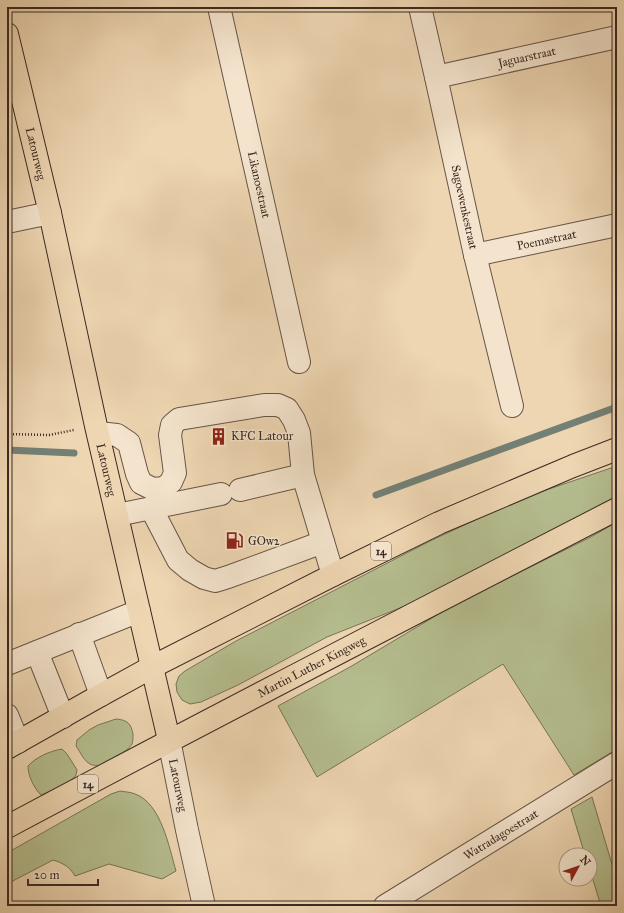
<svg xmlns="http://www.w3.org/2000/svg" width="624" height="913" viewBox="0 0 624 913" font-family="'IM FELL Great Primer',serif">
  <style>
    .green { fill: #b5be8f; stroke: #787459 }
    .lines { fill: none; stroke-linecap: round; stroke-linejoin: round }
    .stream { stroke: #738076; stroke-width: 7 }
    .minor-casing { stroke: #675547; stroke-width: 24 }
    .major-casing { stroke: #3a2a23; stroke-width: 24 }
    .path { stroke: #3a2a23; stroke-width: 2.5; stroke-dasharray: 1 2; stroke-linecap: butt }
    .minor { stroke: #f4e4cd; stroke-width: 22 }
    .major { stroke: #eed6b2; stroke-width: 22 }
    .labels { text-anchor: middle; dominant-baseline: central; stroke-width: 3; stroke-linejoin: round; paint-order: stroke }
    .shield { fill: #f4e4cd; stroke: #726256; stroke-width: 1 }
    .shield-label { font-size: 11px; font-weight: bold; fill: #3a2a23 }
    .street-label { font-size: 12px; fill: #3a2a23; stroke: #f4e4cd }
    .poi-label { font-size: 12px; fill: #3a2a23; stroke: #f4e4cd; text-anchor: start }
  </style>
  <rect width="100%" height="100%" fill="#eed6b2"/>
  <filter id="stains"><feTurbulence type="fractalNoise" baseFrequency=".005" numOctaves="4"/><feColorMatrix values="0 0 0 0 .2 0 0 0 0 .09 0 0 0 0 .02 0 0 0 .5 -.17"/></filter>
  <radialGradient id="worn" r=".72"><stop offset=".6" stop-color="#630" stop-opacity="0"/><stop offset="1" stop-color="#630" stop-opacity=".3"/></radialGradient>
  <path class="green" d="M 617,466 L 617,497 L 405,606 L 327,637 L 238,685 L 201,702 L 190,704 L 182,700 L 177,692 L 176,684 L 179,676 L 185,671 L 236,641 L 432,540 L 512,503 L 546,490 Z
    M 617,522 L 617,749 L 574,775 L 503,664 L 317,777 L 278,706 L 350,667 L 457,603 L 589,538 Z
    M 116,719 C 128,720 131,724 133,734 C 133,737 133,741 132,744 C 129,750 105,766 99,766 C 98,766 93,765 92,765 C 84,762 81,753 76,746 L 77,740 L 89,730 L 98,725 Z
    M 62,749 L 67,754 L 77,770 L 76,775 L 69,783 L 41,795 C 34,788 28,776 28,766 C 36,757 50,751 62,749 Z
    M 120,791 C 125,792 131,792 135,794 C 161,803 169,847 176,871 L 162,879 L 109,864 L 75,876 C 70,867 63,863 53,860 L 7,884 L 7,853 L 111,794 Z
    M 592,797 L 617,881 L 617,906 L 601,906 L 590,870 L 590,855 L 585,855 L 571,809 Z"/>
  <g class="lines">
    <path class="stream" d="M 7,450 L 74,453
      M 376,495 L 617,407"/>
    <defs>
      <g id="minor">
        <path id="s1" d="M 219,7 L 299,362"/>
        <path id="s2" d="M 420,7 L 436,77 L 475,255 L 512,406"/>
        <path id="s3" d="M 436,77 L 617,37"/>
        <path d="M 7,222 L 50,213"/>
        <path id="s4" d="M 475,255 L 617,225"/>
        <path d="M 98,433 L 117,435 L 129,443 L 137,474 L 141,483 L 153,489 L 164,488 L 171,482 L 175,473 L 170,435 L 172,425 L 179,419 L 264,405 L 278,405 L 287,409 L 294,420 L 299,433 L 303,475 L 333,575"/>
        <path d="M 240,490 L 303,475"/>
        <path d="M 151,508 L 178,560 L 190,570 L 204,578 L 215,581 L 228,577 L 323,542"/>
        <path d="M 117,515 L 221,494"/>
        <path d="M 79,634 L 101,695"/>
        <path d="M 37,652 L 63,717"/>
        <path d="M 7,664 L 139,611"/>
        <path d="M 7,715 L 18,742"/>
        <path id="s5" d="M 169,740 L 187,830 L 204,906"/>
        <path id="s6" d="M 385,906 L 617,763"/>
      </g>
      <g id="major">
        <path id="s7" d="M 7,34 L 50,213 L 96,426 L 169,740"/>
        <path d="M 7,748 L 101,695 L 152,667 L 333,575 L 439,523 L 573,466 L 617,449"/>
        <path id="s8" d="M 7,827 C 209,719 413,614 617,509"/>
      </g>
    </defs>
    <use href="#minor" class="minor-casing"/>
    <use href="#major" class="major-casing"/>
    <path class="path" d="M 7,434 L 49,435 L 74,430"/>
    <use href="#minor" class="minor"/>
    <use href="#major" class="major"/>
  </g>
  <defs>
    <symbol id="building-bare" viewBox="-9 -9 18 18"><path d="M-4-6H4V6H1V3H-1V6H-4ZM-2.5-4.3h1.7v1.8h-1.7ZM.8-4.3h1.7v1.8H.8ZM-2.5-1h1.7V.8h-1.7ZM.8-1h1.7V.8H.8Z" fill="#8f2418" stroke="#f4e4cd" stroke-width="2.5" paint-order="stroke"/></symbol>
    <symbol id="fuel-bare" viewBox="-9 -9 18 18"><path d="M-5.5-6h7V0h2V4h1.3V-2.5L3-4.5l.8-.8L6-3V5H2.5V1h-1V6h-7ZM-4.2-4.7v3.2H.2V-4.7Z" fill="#8f2418" stroke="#f4e4cd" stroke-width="2.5" paint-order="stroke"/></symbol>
  </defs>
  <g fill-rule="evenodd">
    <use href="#building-bare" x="206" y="424" width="25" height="25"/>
    <use href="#fuel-bare" x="222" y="528" width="25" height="25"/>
  </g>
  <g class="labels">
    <g class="shield">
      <rect x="371" y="542" width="20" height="18" rx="3"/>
      <rect x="78" y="775" width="20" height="18" rx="3"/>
    </g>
    <g class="shield-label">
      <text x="381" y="551">14</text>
      <text x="88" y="784">14</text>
    </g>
    <g class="street-label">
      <text stroke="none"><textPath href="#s3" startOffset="93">Jaguarstraat</textPath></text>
      <text stroke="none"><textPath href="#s7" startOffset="123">Latourweg</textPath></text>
      <text stroke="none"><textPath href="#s1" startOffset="182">Likanoestraat</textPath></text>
      <text stroke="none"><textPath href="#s2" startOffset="205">Sagoewenkestraat</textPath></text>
      <text stroke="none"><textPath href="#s4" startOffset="73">Poemastraat</textPath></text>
      <text stroke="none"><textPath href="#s7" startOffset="447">Latourweg</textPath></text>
      <text stroke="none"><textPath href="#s8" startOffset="344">Martin Luther Kingweg</textPath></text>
      <text stroke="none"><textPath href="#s5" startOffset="46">Latourweg</textPath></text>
      <text stroke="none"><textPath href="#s6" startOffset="136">Watradagoestraat</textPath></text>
    </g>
    <g class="poi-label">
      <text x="231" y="436">KFC Latour</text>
      <text x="248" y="541">GOw2</text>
    </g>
  </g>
  <rect width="624" height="913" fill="none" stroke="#eed6b2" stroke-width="24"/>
  <rect x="8" y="8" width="608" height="897" fill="none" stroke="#3a2a23" stroke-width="2"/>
  <rect x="12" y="12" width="600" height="889" fill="none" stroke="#3a2a23"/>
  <g transform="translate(578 867) rotate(50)"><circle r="19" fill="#f4e4cd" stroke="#aa9a89"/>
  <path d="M0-3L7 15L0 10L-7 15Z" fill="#8f2418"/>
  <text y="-6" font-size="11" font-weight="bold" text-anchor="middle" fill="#3a2a23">N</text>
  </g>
  <path d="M28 879v6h70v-6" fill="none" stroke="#3a2a23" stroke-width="2"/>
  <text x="34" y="879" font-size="12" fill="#3a2a23" stroke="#f4e4cd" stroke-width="3" paint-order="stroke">20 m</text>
  <rect width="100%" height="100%" filter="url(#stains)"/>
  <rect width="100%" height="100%" fill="url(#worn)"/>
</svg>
